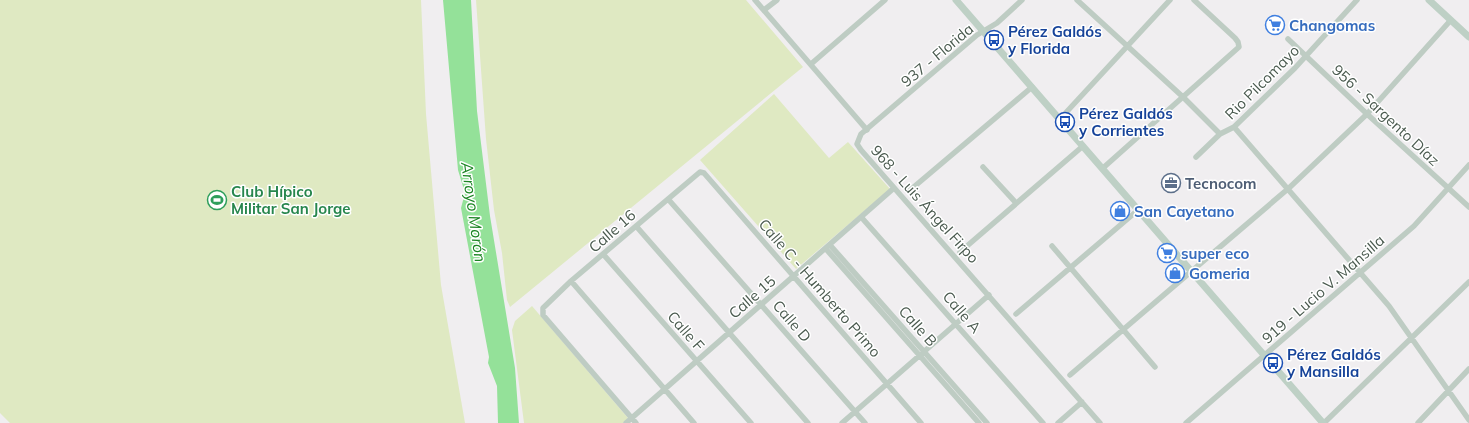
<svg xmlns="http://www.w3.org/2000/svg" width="1469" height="423" viewBox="0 0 1469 423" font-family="Mulish,sans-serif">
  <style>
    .green { fill: #dfe9c2 }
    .water { fill: #94e199 }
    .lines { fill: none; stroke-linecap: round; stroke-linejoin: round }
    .minor { stroke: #beccc3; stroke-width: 5.5 }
    .secondary { stroke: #bed0c5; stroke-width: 7 }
    .labels { text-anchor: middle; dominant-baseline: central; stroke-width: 3; stroke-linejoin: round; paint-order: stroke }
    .shop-label { font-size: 15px; font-weight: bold; fill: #366cbe; stroke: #fff; text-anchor: start }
    .transit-label { font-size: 15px; font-weight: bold; fill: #164399; stroke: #fff; text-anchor: start }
    .street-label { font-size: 15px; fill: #49594e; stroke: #fff }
    .service-label { font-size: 15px; font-weight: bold; fill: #4e5e75; stroke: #fff; text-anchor: start }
    .leisure-label { font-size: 15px; font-weight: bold; fill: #27864d; stroke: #fff; text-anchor: start }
    .water-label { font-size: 16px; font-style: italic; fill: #1b8423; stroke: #fff }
  </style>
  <rect width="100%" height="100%" fill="#f0eef0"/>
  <path class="green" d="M 0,0 L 421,0 L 426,114 L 441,285 L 465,423 L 10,423 L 0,413 Z
    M 476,0 L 746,0 L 803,67 L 510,307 L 507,300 L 502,253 L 494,210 L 486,139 Z
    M 774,94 L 829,158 L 848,142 L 890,189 L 796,269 L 700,160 Z
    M 532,306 L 628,418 L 623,423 L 524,423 L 512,330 L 515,321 Z"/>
  <path class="water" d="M 443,0 L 471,0 L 477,111 L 490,216 L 515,368 L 519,423 L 498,423 L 497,386 L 488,363 L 489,357 L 461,208 L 465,193 L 458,170 Z"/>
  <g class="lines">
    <path class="minor" d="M 755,0 L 867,130
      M 1022,0 L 997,23 L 977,35 L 861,134 L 857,144 L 861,150 L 1100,423
      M 1077,0 L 1183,97 L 1220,134
      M 764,10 L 777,0
      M 1288,39 L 1367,114 L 1469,207
      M 811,64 L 885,0
      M 1060,119 L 1170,0
      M 1234,127 L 1389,306 L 1469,420
      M 1196,157 L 1220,134 L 1234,127 L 1295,68 L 1357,0
      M 983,167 L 1016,203
      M 1103,168 L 1239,47 L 1238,42 L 1235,38 L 1194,0
      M 909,191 L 1032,87
      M 668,199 L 865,423
      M 862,218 L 1043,423
      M 636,226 L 808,423
      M 830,245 L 987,423
      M 1052,246 L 1155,367
      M 826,249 L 979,423
      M 960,252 L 1083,146
      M 603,254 L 751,423
      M 571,281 L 694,423
      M 1016,314 L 1138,210
      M 1070,375 L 1289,188 L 1367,114 L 1450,21
      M 626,423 L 894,188
      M 636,423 L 543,315 L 543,308 L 571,281 L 700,172 L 704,173 L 921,423
      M 842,423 L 989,295
      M 1058,423 L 1082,402
      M 1186,423 L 1414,226 L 1469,165
      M 1324,423 L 1469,282
      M 1418,423 L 1469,369"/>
    <path class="secondary" d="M 956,0 L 1323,423
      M 1429,0 L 1469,37"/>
  </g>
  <defs>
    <symbol id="supermarket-ring" viewBox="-11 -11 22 22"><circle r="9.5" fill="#fff" stroke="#3f7fe0" stroke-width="1.5"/><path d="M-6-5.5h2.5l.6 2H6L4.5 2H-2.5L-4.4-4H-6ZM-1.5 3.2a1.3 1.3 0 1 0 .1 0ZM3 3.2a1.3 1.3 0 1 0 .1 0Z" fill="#3f7fe0"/></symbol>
    <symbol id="bus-ring" viewBox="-11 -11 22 22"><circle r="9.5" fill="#fff" stroke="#1a4fb4" stroke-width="1.5"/><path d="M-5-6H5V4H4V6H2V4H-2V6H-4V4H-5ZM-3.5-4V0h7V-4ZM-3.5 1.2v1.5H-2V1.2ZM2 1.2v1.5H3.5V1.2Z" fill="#1a4fb4"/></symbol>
    <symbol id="office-ring" viewBox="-11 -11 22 22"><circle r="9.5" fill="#fff" stroke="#5c6f8a" stroke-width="1.5"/><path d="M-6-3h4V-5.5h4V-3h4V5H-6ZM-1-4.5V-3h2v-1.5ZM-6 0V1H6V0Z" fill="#5c6f8a"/></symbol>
    <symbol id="stadium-ring" viewBox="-11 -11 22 22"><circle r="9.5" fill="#fff" stroke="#2e9e5b" stroke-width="1.5"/><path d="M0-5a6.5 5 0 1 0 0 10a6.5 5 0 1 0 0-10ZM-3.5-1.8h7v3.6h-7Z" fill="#2e9e5b"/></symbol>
    <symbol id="shop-ring" viewBox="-11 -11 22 22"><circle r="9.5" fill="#fff" stroke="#3f7fe0" stroke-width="1.5"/><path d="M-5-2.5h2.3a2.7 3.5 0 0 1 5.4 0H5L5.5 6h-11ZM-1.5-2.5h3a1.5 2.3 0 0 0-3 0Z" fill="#3f7fe0"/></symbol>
  </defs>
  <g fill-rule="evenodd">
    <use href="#supermarket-ring" x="1264" y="14" width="22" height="22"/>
    <use href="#bus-ring" x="983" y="29" width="22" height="22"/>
    <use href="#bus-ring" x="1054" y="111" width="22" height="22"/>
    <use href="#office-ring" x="1160" y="172" width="22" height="22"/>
    <use href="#stadium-ring" x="206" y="189" width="22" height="22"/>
    <use href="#shop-ring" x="1109" y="200" width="22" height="22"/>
    <use href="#supermarket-ring" x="1156" y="242" width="22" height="22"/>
    <use href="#shop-ring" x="1164" y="262" width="22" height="22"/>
    <use href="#bus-ring" x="1262" y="352" width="22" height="22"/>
  </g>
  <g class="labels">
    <g class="shop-label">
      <text x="1289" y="25">Changomas</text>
      <text x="1134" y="211">San Cayetano</text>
      <text x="1181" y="253">super eco</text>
      <text x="1189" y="273">Gomeria</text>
    </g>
    <g class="transit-label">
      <text x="1008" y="31">Pérez Galdós<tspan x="1008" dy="17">y Florida</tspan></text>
      <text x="1079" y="113">Pérez Galdós<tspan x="1079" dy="17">y Corrientes</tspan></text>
      <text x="1287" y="354">Pérez Galdós<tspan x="1287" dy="17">y Mansilla</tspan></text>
    </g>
    <g class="street-label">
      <text transform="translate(937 55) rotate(-40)">937 - Florida</text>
      <text transform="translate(1262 82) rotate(-45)">Rio Pilcomayo</text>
      <text transform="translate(1386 115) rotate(43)">956 - Sargento Díaz</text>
      <text transform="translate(925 204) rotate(48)">968 - Luis Ángel Firpo</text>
      <text transform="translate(612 231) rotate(-41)">Calle 16</text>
      <text transform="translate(820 288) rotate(49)">Calle C - Humberto Primo</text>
      <text transform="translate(1323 289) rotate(-41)">919 - Lucio V. Mansilla</text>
      <text transform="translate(752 297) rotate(-41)">Calle 15</text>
      <text transform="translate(962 312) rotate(49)">Calle A</text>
      <text transform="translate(792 321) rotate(49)">Calle D</text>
      <text transform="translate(918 326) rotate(48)">Calle B</text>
      <text transform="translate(686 331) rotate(49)">Calle F</text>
    </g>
    <g class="service-label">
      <text x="1185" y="183">Tecnocom</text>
    </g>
    <g class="leisure-label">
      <text x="231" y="191">Club Hípico<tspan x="231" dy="17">Militar San Jorge</tspan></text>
    </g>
    <g class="water-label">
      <text transform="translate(474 212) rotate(82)">Arroyo Morón</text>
    </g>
  </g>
</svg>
